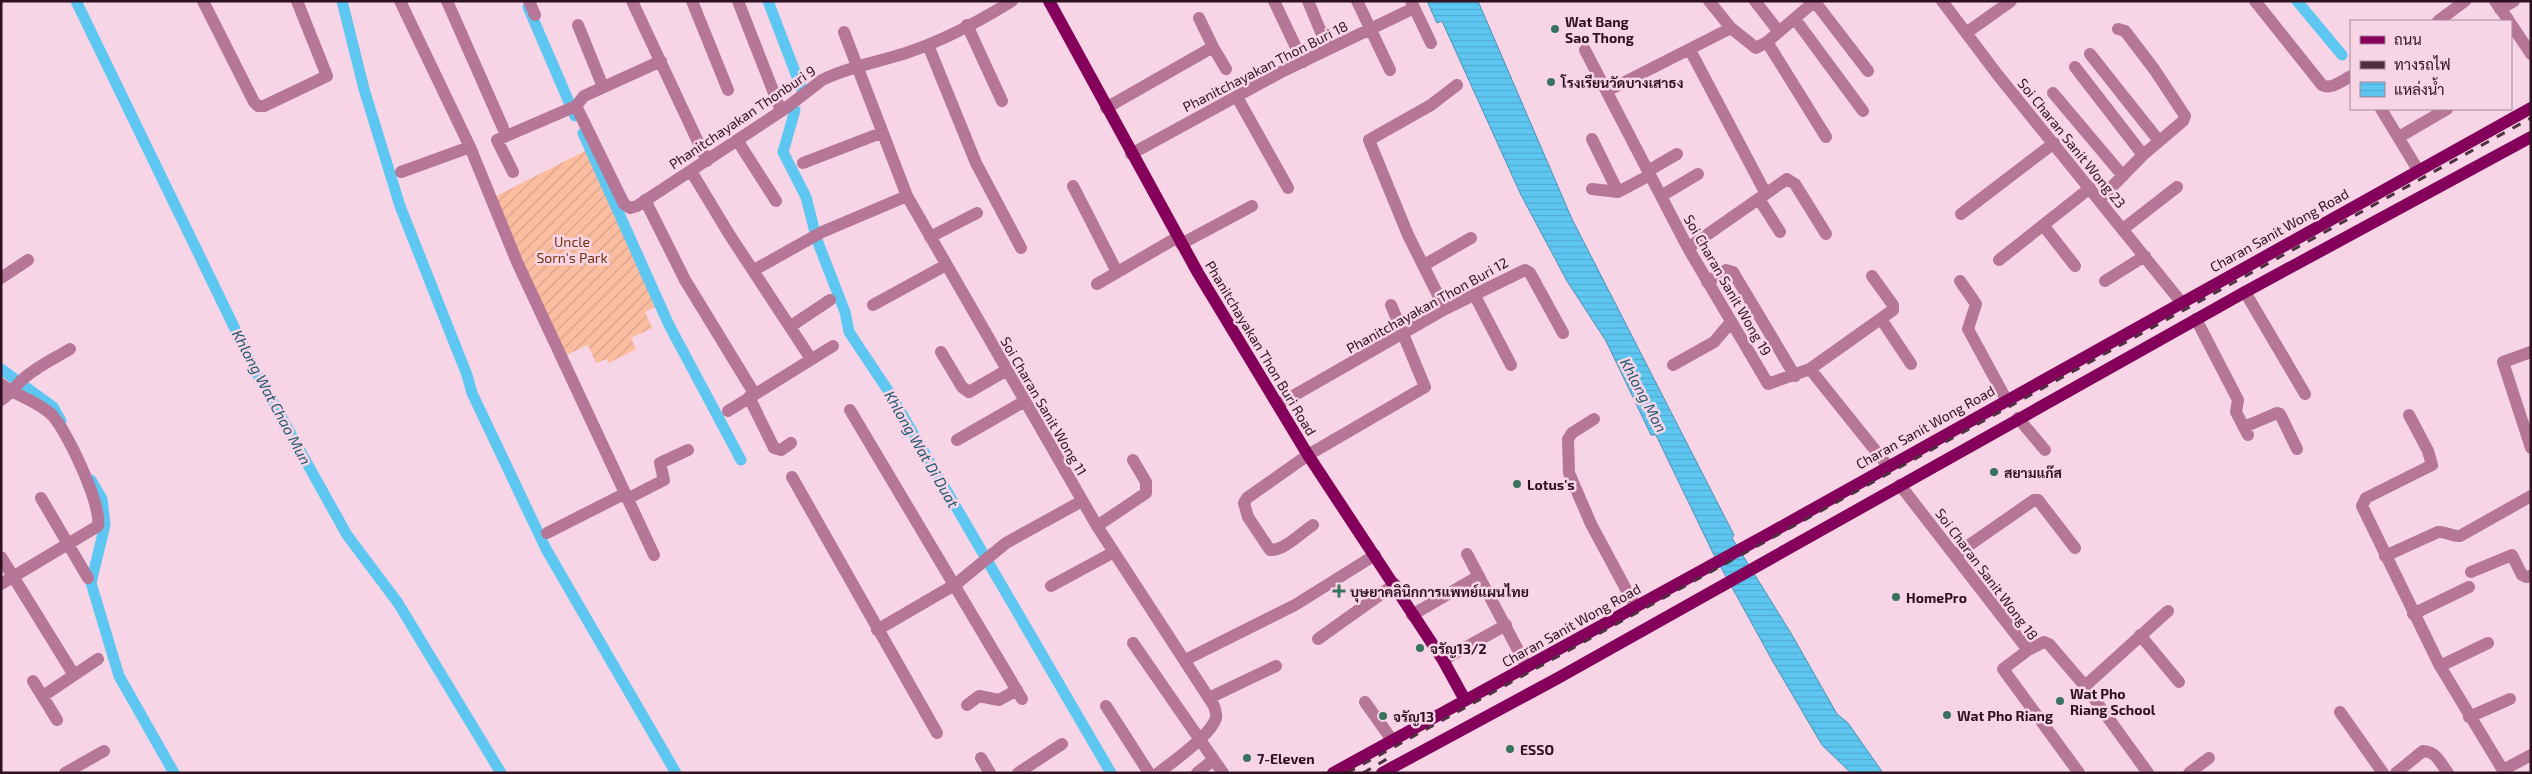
<svg xmlns="http://www.w3.org/2000/svg" width="2532" height="774" viewBox="0 0 2532 774" font-family="'Exo 2',Sarabun,sans-serif">
  <style>
    .garden { fill: url(#garden-furrows) }
    .water { fill: url(#water-rules); stroke: #4f91b4 }
    .lines { fill: none; stroke-linecap: round; stroke-linejoin: round }
    .canal { stroke: #5dc7f2; stroke-width: 11 }
    .minor { stroke: #b67697; stroke-width: 12 }
    .major { stroke: #84005b; stroke-width: 12 }
    .rail { stroke: #4e3040; stroke-width: 3; stroke-dasharray: 9 9; stroke-linecap: butt }
    .poi-dot { fill: #37735d; stroke: #f7d5e6; stroke-width: 2 }
    .labels { text-anchor: middle; dominant-baseline: central; stroke-width: 5; stroke-linejoin: round; paint-order: stroke }
    .poi-label { font-size: 14px; font-weight: bold; fill: #2f1222; stroke: #f7d5e6; text-anchor: start }
    .street-label { font-size: 14px; fill: #2f1222; stroke: #f7d5e6 }
    .park-label { font-size: 14px; fill: #74330a; stroke: #f7d5e6 }
    .water-label { font-size: 15px; font-style: italic; fill: #1d576d; stroke: #f7d5e6 }
  </style>
  <defs>
    <pattern id="garden-furrows" width="10" height="10" patternUnits="userSpaceOnUse" patternTransform="scale(1.25)"><rect width="10" height="10" fill="#fbbd9f"/><path d="M-1 1l2-2M0 10L10 0M9 11l2-2" fill="none" stroke="#d7a189"/></pattern>
    <pattern id="water-rules" width="6" height="5" patternUnits="userSpaceOnUse" patternTransform="scale(1.25)"><rect width="6" height="5" fill="#5dc7f2"/><path d="M0 2.5h6" fill="none" stroke="#51aacf"/></pattern>
  </defs>
  <rect width="100%" height="100%" fill="#f7d5e6"/>
  <path class="garden" d="M 587,150 L 657,306 L 645,312 L 652,328 L 631,338 L 636,349 L 609,363 L 607,359 L 596,363 L 588,345 L 562,357 L 492,198 Z"/>
  <path class="water" d="M 1427,1 L 1478,1 L 1572,219 L 1734,535 L 1732,538 L 1792,635 L 1837,714 L 1848,723 L 1883,773 L 1851,773 L 1822,745 L 1772,660 L 1713,553 L 1656,435 L 1651,435 L 1606,341 L 1567,281 L 1521,195 L 1442,21 L 1437,23 Z"/>
  <g class="lines">
    <path class="canal" d="M 76,1 L 254,368 L 347,535 L 398,603 L 501,773
      M 342,1 L 364,89 L 400,206 L 467,375 L 472,393 L 546,549 L 676,773
      M 768,1 L 802,90
      M 2297,1 L 2342,55
      M 528,7 L 575,116
      M 795,110 L 783,152 L 806,197 L 817,240 L 845,312 L 849,332 L 889,392 L 1111,773
      M 583,133 L 669,325 L 741,460
      M 1,369 L 53,407 L 61,421
      M 91,480 L 102,499 L 105,525 L 91,583 L 119,676 L 174,773"/>
    <path class="minor" d="M 203,1 L 254,102 L 258,106 L 264,106 L 327,76 L 297,1
      M 400,1 L 470,147 L 517,262 L 654,555
      M 447,1 L 503,128
      M 529,1 L 535,15
      M 632,1 L 707,161
      M 692,1 L 728,90
      M 738,1 L 781,111
      M 1274,1 L 1303,62
      M 1308,1 L 1328,49
      M 1357,1 L 1390,70
      M 1411,1 L 1431,43
      M 1709,1 L 1731,28 L 1756,48 L 1767,42 L 1815,1
      M 1755,1 L 1779,32
      M 1942,1 L 1997,74 L 2181,302
      M 2255,1 L 2322,85 C 2331,90 2342,81 2351,76
      M 2495,1 L 2509,21
      M 1815,2 L 1868,71
      M 2500,9 L 2514,1
      M 1199,18 L 1213,47
      M 1795,19 L 1863,111
      M 2438,21 L 2465,1
      M 2511,24 L 2531,54
      M 578,25 L 603,87
      M 967,25 L 1002,101
      M 844,32 L 907,196 L 1097,526 L 1214,706 C 1215,710 1217,714 1216,718 C 1211,735 1173,762 1158,773
      M 1966,33 L 2011,1
      M 1767,42 L 1826,137
      M 928,45 L 976,163 L 1021,248
      M 1585,50 L 1688,248 L 1768,384 L 1810,369 L 1893,310 L 1893,305 L 1872,276
      M 1690,50 L 1766,194
      M 2090,54 L 2159,141
      M 661,61 L 584,96 L 576,106 L 624,204 L 630,208 L 637,206 L 786,108 L 822,80 C 848,67 878,62 906,53 C 942,41 980,21 1012,1
      M 2075,67 L 2143,155
      M 1607,91 L 1731,28
      M 2053,93 L 2123,176
      M 1237,97 L 1288,188
      M 1106,108 L 1213,47 L 1226,69
      M 2381,109 L 2418,170
      M 2399,137 L 2447,109
      M 737,140 L 776,201
      M 1131,154 L 1283,71 L 1414,8
      M 803,163 L 881,133
      M 691,171 L 729,234 L 811,359
      M 1648,171 L 1677,154
      M 401,172 L 470,147
      M 513,172 L 497,140 L 576,106
      M 1073,186 L 1117,272
      M 1592,189 L 1618,192 L 1592,139
      M 1618,192 L 1650,175
      M 1661,196 L 1698,174
      M 1759,199 L 1780,232
      M 645,200 L 685,280 L 754,393
      M 2099,200 L 2143,155 L 2183,121 L 2185,116 L 2154,69 L 2125,31 L 2118,29
      M 1961,214 L 2054,143
      M 2043,225 L 2075,266
      M 2123,229 L 2177,187
      M 930,237 L 977,213
      M 1181,244 L 1252,206
      M 1688,248 L 1787,179 L 1795,184 L 1826,234
      M 1999,260 L 2090,188
      M 1424,265 L 1471,238
      M 754,270 L 822,232 L 907,196
      M 1,278 L 28,260
      M 1960,281 L 1976,304 L 1968,329 L 2006,399
      M 2105,281 L 2145,256
      M 1707,282 L 1726,270 L 1733,272 L 1795,376
      M 1097,284 L 1178,237
      M 2245,292 L 2305,394
      M 1475,296 L 1511,365
      M 873,305 L 946,265
      M 1445,309 L 1408,235 L 1369,140 L 1431,105 L 1457,85
      M 1881,319 L 1911,364
      M 2196,319 L 2238,400 L 2236,412 L 2248,435
      M 791,326 L 830,300
      M 941,352 L 962,387 L 969,392 L 1007,370
      M 2531,352 L 2503,362 L 2531,448
      M 1673,365 L 1714,342 L 1731,322
      M 1810,369 L 1887,465
      M 1,384 C 17,396 37,401 51,414 C 66,428 102,505 98,526 L 1,584
      M 749,397 L 774,448 L 781,450 L 791,443
      M 1,400 C 10,394 14,388 21,381 C 34,368 54,359 70,349
      M 1279,404 L 1445,309 L 1525,270 L 1530,273 L 1563,333
      M 850,410 L 1022,699
      M 728,411 L 833,346
      M 2409,415 L 2428,451 L 2432,465 L 2366,498 L 2362,506 L 2440,666 L 2498,762 L 2503,770 L 2531,755
      M 2018,418 L 2045,450
      M 1594,419 L 1572,433 L 1568,439 L 1569,473 L 1591,524 L 1635,606
      M 2244,427 L 2277,413 L 2280,414 L 2297,449
      M 957,440 L 1025,401
      M 792,477 L 937,733
      M 1900,485 L 2028,650
      M 41,498 L 88,578
      M 627,499 L 664,480 L 660,463 L 688,450
      M 1313,525 C 1302,532 1284,551 1270,550 L 1248,517 L 1244,503 L 1247,498 L 1308,455 L 1425,387 L 1391,305
      M 1097,526 L 1146,493 L 1146,482 L 1133,460
      M 547,533 L 624,494
      M 1467,554 L 1527,667
      M 1955,555 L 2034,500 L 2038,500 L 2075,548
      M 2385,556 L 2438,532 C 2447,531 2452,537 2460,536 L 2531,496
      M 1,557 L 74,675
      M 2471,572 L 2512,555 L 2522,575 L 2526,577 L 2531,576
      M 1051,586 L 1114,552
      M 2413,614 L 2469,587
      M 1412,615 L 1479,576
      M 877,630 L 956,584 L 1006,543 L 1082,501
      M 2140,635 L 2179,682
      M 1318,639 L 1395,584
      M 1133,643 L 1223,773
      M 1185,660 L 1295,605 L 1375,555
      M 1443,660 L 1506,625
      M 2440,666 L 2488,643
      M 33,681 L 57,720
      M 2085,686 L 2168,611
      M 43,696 L 98,659
      M 1209,698 L 1276,666
      M 1365,702 L 1392,740
      M 967,705 L 979,696 L 999,700 L 1017,690
      M 1106,706 L 1149,773
      M 2340,712 L 2383,773
      M 2469,717 L 2510,699
      M 981,758 L 990,773
      M 65,773 L 104,751
      M 1018,773 L 1062,744
      M 1197,773 L 1213,760
      M 2079,773 L 2003,669 L 2028,650 L 2044,642 L 2049,644 L 2085,686 L 2148,773
      M 2189,773 L 2209,758
      M 2396,773 L 2423,751 C 2436,751 2441,764 2448,773"/>
    <path class="major" d="M 1049,1 L 1198,273 L 1308,455 L 1443,660 L 1465,700
      M 1333,773 L 1770,533 L 2531,108
      M 1382,773 L 1558,678 L 2245,292 L 2531,137"/>
    <path class="rail" d="M 1347,773 L 2531,118
      M 1363,773 L 1387,759"/>
  </g>
  <g class="poi-dot">
    <circle cx="1555" cy="29" r="5"/>
    <circle cx="1551" cy="82" r="5"/>
    <circle cx="1994" cy="472" r="5"/>
    <circle cx="1517" cy="484" r="5"/>
    <path d="M1336.5 583.5h5v5h5v5h-5v5h-5v-5h-5v-5h5z"/>
    <circle cx="1896" cy="597" r="5"/>
    <circle cx="1420" cy="648" r="5"/>
    <circle cx="2060" cy="701" r="5"/>
    <circle cx="1947" cy="715" r="5"/>
    <circle cx="1383" cy="716" r="5"/>
    <circle cx="1510" cy="749" r="5"/>
    <circle cx="1247" cy="758" r="5"/>
  </g>
  <g class="labels">
    <g class="poi-label">
      <text x="1565" y="21">Wat Bang<tspan x="1565" dy="16">Sao Thong</tspan></text>
      <text x="1561" y="82">โรงเรียนวัดบางเสาธง</text>
      <text x="2004" y="472">สยามแก๊ส</text>
      <text x="1527" y="484">Lotus's</text>
      <text x="1350" y="591">บุษยาคลินิกการแพทย์แผนไทย</text>
      <text x="1906" y="597">HomePro</text>
      <text x="1430" y="648">จรัญ13/2</text>
      <text x="2070" y="693">Wat Pho<tspan x="2070" dy="16">Riang School</tspan></text>
      <text x="1957" y="715">Wat Pho Riang</text>
      <text x="1393" y="716">จรัญ13</text>
      <text x="1520" y="749">ESSO</text>
      <text x="1257" y="758">7-Eleven</text>
    </g>
    <g class="street-label">
      <text transform="translate(1265 66) rotate(-27)">Phanitchayakan Thon Buri 18</text>
      <text transform="translate(742 117) rotate(-34)">Phanitchayakan Thonburi 9</text>
      <text transform="translate(2072 143) rotate(51)">Soi Charan Sanit Wong 23</text>
      <text transform="translate(2279 230) rotate(-29)">Charan Sanit Wong Road</text>
      <text transform="translate(1728 285) rotate(60)">Soi Charan Sanit Wong 19</text>
      <text transform="translate(1427 305) rotate(-29)">Phanitchayakan Thon Buri 12</text>
      <text transform="translate(1261 348) rotate(59)">Phanitchayakan Thon Buri Road</text>
      <text transform="translate(1044 406) rotate(60)">Soi Charan Sanit Wong 11</text>
      <text transform="translate(1925 427) rotate(-29)">Charan Sanit Wong Road</text>
      <text transform="translate(1987 574) rotate(53)">Soi Charan Sanit Wong 18</text>
      <text transform="translate(1571 625) rotate(-29)">Charan Sanit Wong Road</text>
    </g>
    <g class="park-label">
      <text x="572" y="241">Uncle<tspan x="572" dy="16">Sorn's Park</tspan></text>
    </g>
    <g class="water-label">
      <text transform="translate(1644 395) rotate(62)">Khlong Mon</text>
      <text transform="translate(272 397) rotate(62)">Khlong Wat Chao Mun</text>
      <text transform="translate(922 449) rotate(60)">Khlong Wat Di Duat</text>
    </g>
  </g>
  <rect width="2532" height="774" fill="none" stroke="#2f1222" stroke-width="5"/>
  <rect x="2350" y="20" width="162" height="90" fill="#f7d5e6" stroke="#a78798"/>
  <rect x="2360" y="36" width="25" height="8" fill="#84005b" stroke="#a78798"/>
  <text x="2394" y="45" font-size="15" fill="#2f1222">ถนน</text>
  <rect x="2360" y="61" width="25" height="8" fill="#4e3040" stroke="#a78798"/>
  <text x="2394" y="70" font-size="15" fill="#2f1222">ทางรถไฟ</text>
  <rect x="2360" y="82" width="25" height="15" fill="url(#water-rules)" stroke="#a78798"/>
  <text x="2394" y="95" font-size="15" fill="#2f1222">แหล่งน้ำ</text>
</svg>
